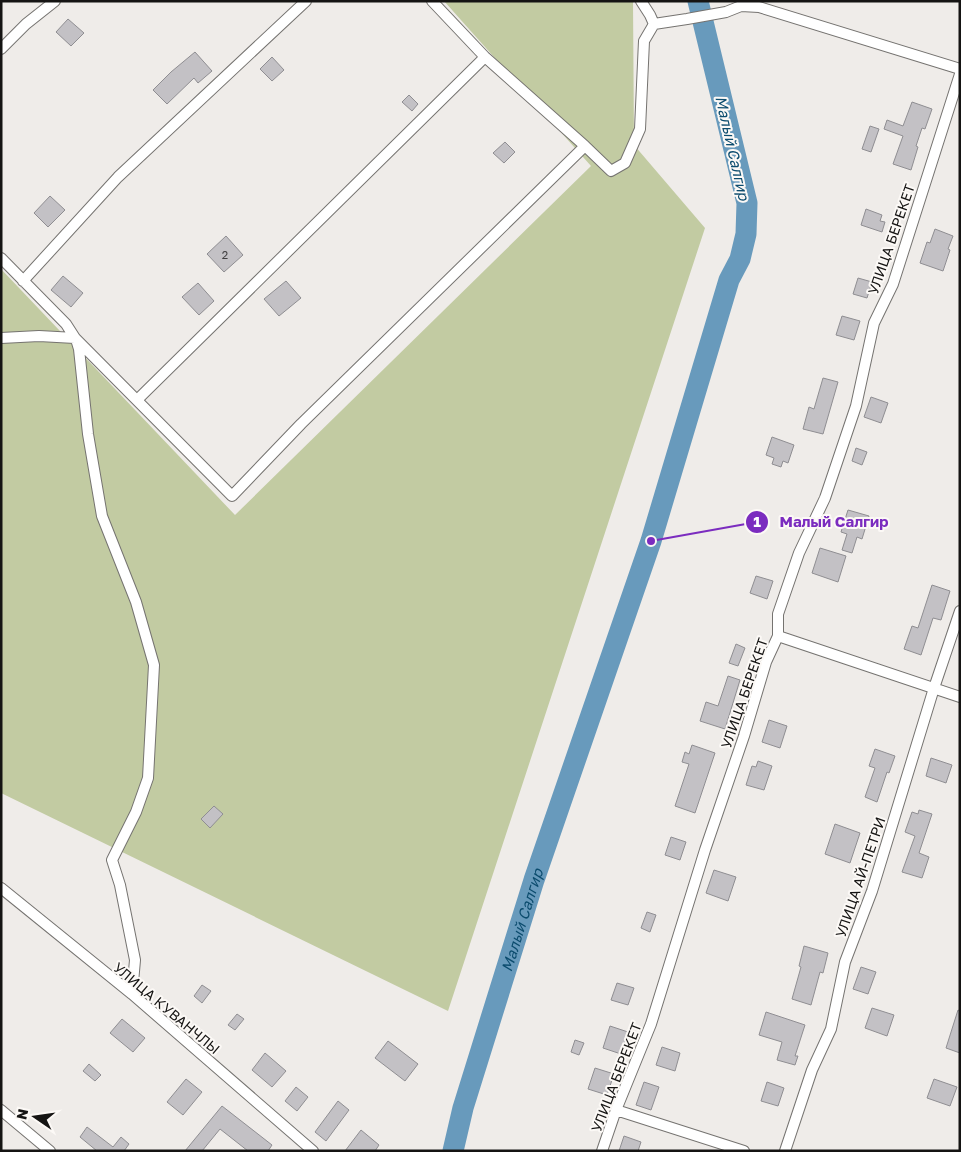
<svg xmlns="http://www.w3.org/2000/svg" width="961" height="1152" viewBox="0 0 961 1152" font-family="'Golos Text',sans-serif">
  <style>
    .green { fill: #c2cba2 }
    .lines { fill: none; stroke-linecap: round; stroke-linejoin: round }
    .river { stroke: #689abc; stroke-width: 21 }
    .building { fill: #c3c1c5; stroke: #8f8e92 }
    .minor-casing { stroke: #757370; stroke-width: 12 }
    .minor { stroke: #fff; stroke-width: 10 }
    .labels { text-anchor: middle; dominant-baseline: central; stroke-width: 4; stroke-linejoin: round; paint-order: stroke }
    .number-label { font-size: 11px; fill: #403f40 }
    .street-label { font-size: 14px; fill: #151413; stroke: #fcf9f6 }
    .water-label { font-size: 15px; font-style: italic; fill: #0c4c6e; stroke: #fcf9f6 }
    .leader { fill: none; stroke: #7b2cbf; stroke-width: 2 }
    .callout-dot { fill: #7b2cbf; stroke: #fcf9f6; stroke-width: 2 }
    .mark-label { font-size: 15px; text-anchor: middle; font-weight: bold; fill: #fff }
    .callout-label { font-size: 15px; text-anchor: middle; font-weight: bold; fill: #7b2cbf; stroke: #fcf9f6; stroke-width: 4; stroke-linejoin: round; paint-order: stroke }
  </style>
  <rect width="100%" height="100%" fill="#efece9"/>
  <path class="green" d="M 444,1 L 633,1 L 634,145 L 705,228 L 448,1011 L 1,793 L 1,269 L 235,515 L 591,166 Z"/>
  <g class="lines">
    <path class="river" id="s1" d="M 453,1151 L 463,1108 L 534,880 L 651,541 L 729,280 L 740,259 L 746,234 L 747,203 L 698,1"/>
  </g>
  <path class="building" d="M 68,19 L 84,33 L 71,46 L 56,32 Z
    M 195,52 L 212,71 L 198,83 L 194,78 L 167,104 L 153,90 L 171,72 Z
    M 272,57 L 284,70 L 272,81 L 260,69 Z
    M 409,95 L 418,104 L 412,111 L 402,102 Z
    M 912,102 L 932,109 L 925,129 L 922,128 L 916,146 L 918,147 L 911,170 L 893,164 L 903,136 L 884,129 L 887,120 L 903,126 Z
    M 870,126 L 879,129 L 871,152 L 862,149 Z
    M 505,142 L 515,152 L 504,163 L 493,153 Z
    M 50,196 L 65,210 L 48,227 L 34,213 Z
    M 866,209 L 882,215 L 880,221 L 885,222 L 882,232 L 861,225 Z
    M 935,229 L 953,236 L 948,249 L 950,250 L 943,271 L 920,263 L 927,242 L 930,243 Z
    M 226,236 L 243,255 L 224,272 L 207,254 Z
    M 63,276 L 83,293 L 71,307 L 51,290 Z
    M 858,278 L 872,282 L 867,298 L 853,294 Z
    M 286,281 L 301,298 L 279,316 L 264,299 Z
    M 198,283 L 214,301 L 199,315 L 182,297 Z
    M 842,316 L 860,321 L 854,340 L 836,335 Z
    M 823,378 L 838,382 L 823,434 L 803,429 L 809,407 L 814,409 Z
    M 871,397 L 888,403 L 881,423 L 864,417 Z
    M 772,437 L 794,445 L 788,463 L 783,461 L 781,467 L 772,464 L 774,458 L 766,455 Z
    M 856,448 L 867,452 L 862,465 L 852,461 Z
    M 848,510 L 869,516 L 862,539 L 857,537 L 852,553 L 842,550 L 847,534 L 841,532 Z
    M 820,548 L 846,556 L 838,582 L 812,573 Z
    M 756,576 L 773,581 L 767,599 L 750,593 Z
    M 932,585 L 950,591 L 941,620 L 933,618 L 921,655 L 904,649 L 912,626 L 918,628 Z
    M 736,644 L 745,648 L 738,666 L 729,663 Z
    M 728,676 L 740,680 L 725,729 L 700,721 L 706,702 L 718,706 Z
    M 769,720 L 787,726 L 780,748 L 762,742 Z
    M 692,745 L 715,753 L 695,813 L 675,806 L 689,764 L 682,762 L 685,752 L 689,754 Z
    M 875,749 L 895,756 L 889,773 L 887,772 L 877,802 L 865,797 L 875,768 L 869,766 Z
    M 931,758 L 952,765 L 946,783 L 926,776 Z
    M 758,761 L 772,766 L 764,790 L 746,785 L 752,766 L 756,767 Z
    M 214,806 L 223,814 L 210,828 L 201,819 Z
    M 919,810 L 932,814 L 919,853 L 929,857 L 922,878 L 902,872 L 915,836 L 905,832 L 912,812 L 918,814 Z
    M 835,824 L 860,833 L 850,863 L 825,854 Z
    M 671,837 L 686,842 L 680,860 L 665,855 Z
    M 714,870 L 736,877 L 728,901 L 706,893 Z
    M 647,912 L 656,915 L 650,932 L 641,928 Z
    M 804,946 L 828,953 L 823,973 L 820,972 L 811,1005 L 792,999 L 801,967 L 799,966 Z
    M 861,967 L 876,972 L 868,994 L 853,989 Z
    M 617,983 L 634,988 L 628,1005 L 611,1000 Z
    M 202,985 L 211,991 L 202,1003 L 194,996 Z
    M 872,1008 L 894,1015 L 887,1036 L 865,1028 Z
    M 958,1010 L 960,1011 L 960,1053 L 946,1048 Z
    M 766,1012 L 805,1025 L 795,1056 L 798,1056 L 795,1065 L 777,1060 L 782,1042 L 759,1035 Z
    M 237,1014 L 244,1019 L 235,1030 L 228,1025 Z
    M 122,1019 L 145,1038 L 133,1052 L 110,1033 Z
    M 610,1026 L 628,1032 L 621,1054 L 603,1048 Z
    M 575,1040 L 584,1043 L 579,1055 L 571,1052 Z
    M 388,1041 L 418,1064 L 405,1081 L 375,1058 Z
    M 662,1047 L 680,1053 L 675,1071 L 656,1065 Z
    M 265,1053 L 286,1071 L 272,1087 L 252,1070 Z
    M 89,1064 L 101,1075 L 95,1081 L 83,1071 Z
    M 595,1068 L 614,1074 L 607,1095 L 588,1089 Z
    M 186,1079 L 202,1092 L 183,1115 L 167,1102 Z
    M 934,1079 L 957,1087 L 950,1106 L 927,1098 Z
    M 644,1082 L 659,1087 L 651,1110 L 636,1105 Z
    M 767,1082 L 784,1088 L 778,1106 L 761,1101 Z
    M 296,1087 L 308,1097 L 297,1111 L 285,1101 Z
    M 338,1101 L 349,1110 L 326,1141 L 315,1132 Z
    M 222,1106 L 272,1145 L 268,1151 L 248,1151 L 220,1129 L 202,1151 L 185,1151 Z
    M 87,1127 L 113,1147 L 121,1137 L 129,1144 L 124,1151 L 97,1151 L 80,1137 Z
    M 361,1130 L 379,1145 L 375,1151 L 345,1151 Z
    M 624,1136 L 641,1142 L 638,1151 L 619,1151 Z"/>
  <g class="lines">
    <defs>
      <path id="minor" d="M 432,1 L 485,57 L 585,146 L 611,171 L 625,163 L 640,129 L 644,41 L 654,24
        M 641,1 L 650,15 L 654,24
        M 654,24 L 687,19 L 726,12 L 741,6 L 759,7 L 960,69
        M 1,49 L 26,24 L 55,1
        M 1,258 L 66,324 L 75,338 L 232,496 L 301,424 L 585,146
        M 23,281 L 118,177 L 306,1
        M 1,338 L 39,336 L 75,338
        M 76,339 L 79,349 L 88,434 L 102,516 L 136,602 L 154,665 L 148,778 L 136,812 L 112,860 L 120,885 L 135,960 L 132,994
        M 137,400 L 485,57
        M 778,636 L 960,697
        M 1,888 L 132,994 L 313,1151
        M 1,1110 L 50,1151
        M 616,1110 L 744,1151
        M 602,1151 L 616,1110 L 651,1024 L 705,850 L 744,736 L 766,662 L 778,636 L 778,614 L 799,553 L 825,498 L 856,406 L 874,323 L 893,284 L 960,74
        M 785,1151 L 812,1070 L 831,1029 L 845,962 L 872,891 L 934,688 L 960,611"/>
    </defs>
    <use href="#minor" class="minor-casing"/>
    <use href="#minor" class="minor"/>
  </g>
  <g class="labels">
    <g class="number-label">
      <text x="225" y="254">2</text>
    </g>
    <g class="street-label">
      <text transform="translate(891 239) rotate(-71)">УЛИЦА БЕРЕКЕТ</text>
      <text transform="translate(744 693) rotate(-71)">УЛИЦА БЕРЕКЕТ</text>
      <text transform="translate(860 877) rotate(-71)">УЛИЦА АЙ-ПЕТРИ</text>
      <text transform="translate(167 1008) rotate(40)">УЛИЦА КУВАНЧЛЫ</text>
      <text transform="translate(616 1077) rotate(-69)">УЛИЦА БЕРЕКЕТ</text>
    </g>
    <g class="water-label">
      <text transform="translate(733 148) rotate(77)">Малый Салгир</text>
      <text stroke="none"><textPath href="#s1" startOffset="241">Малый Салгир</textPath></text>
    </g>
  </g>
  <path class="leader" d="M651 541L757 522"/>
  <g class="callout-dot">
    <circle cx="651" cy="541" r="5"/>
    <circle cx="757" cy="522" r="12"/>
  </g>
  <g class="mark-label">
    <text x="757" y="527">1</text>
  </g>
  <g class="callout-label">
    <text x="834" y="527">Малый Салгир</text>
  </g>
  <rect width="961" height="1152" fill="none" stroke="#151413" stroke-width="5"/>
  <g transform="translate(35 1117) rotate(283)" stroke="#fcf9f6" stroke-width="4" paint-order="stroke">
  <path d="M0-4L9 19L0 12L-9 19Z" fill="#151413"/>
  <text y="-8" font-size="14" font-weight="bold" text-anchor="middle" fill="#151413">N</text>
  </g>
</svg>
